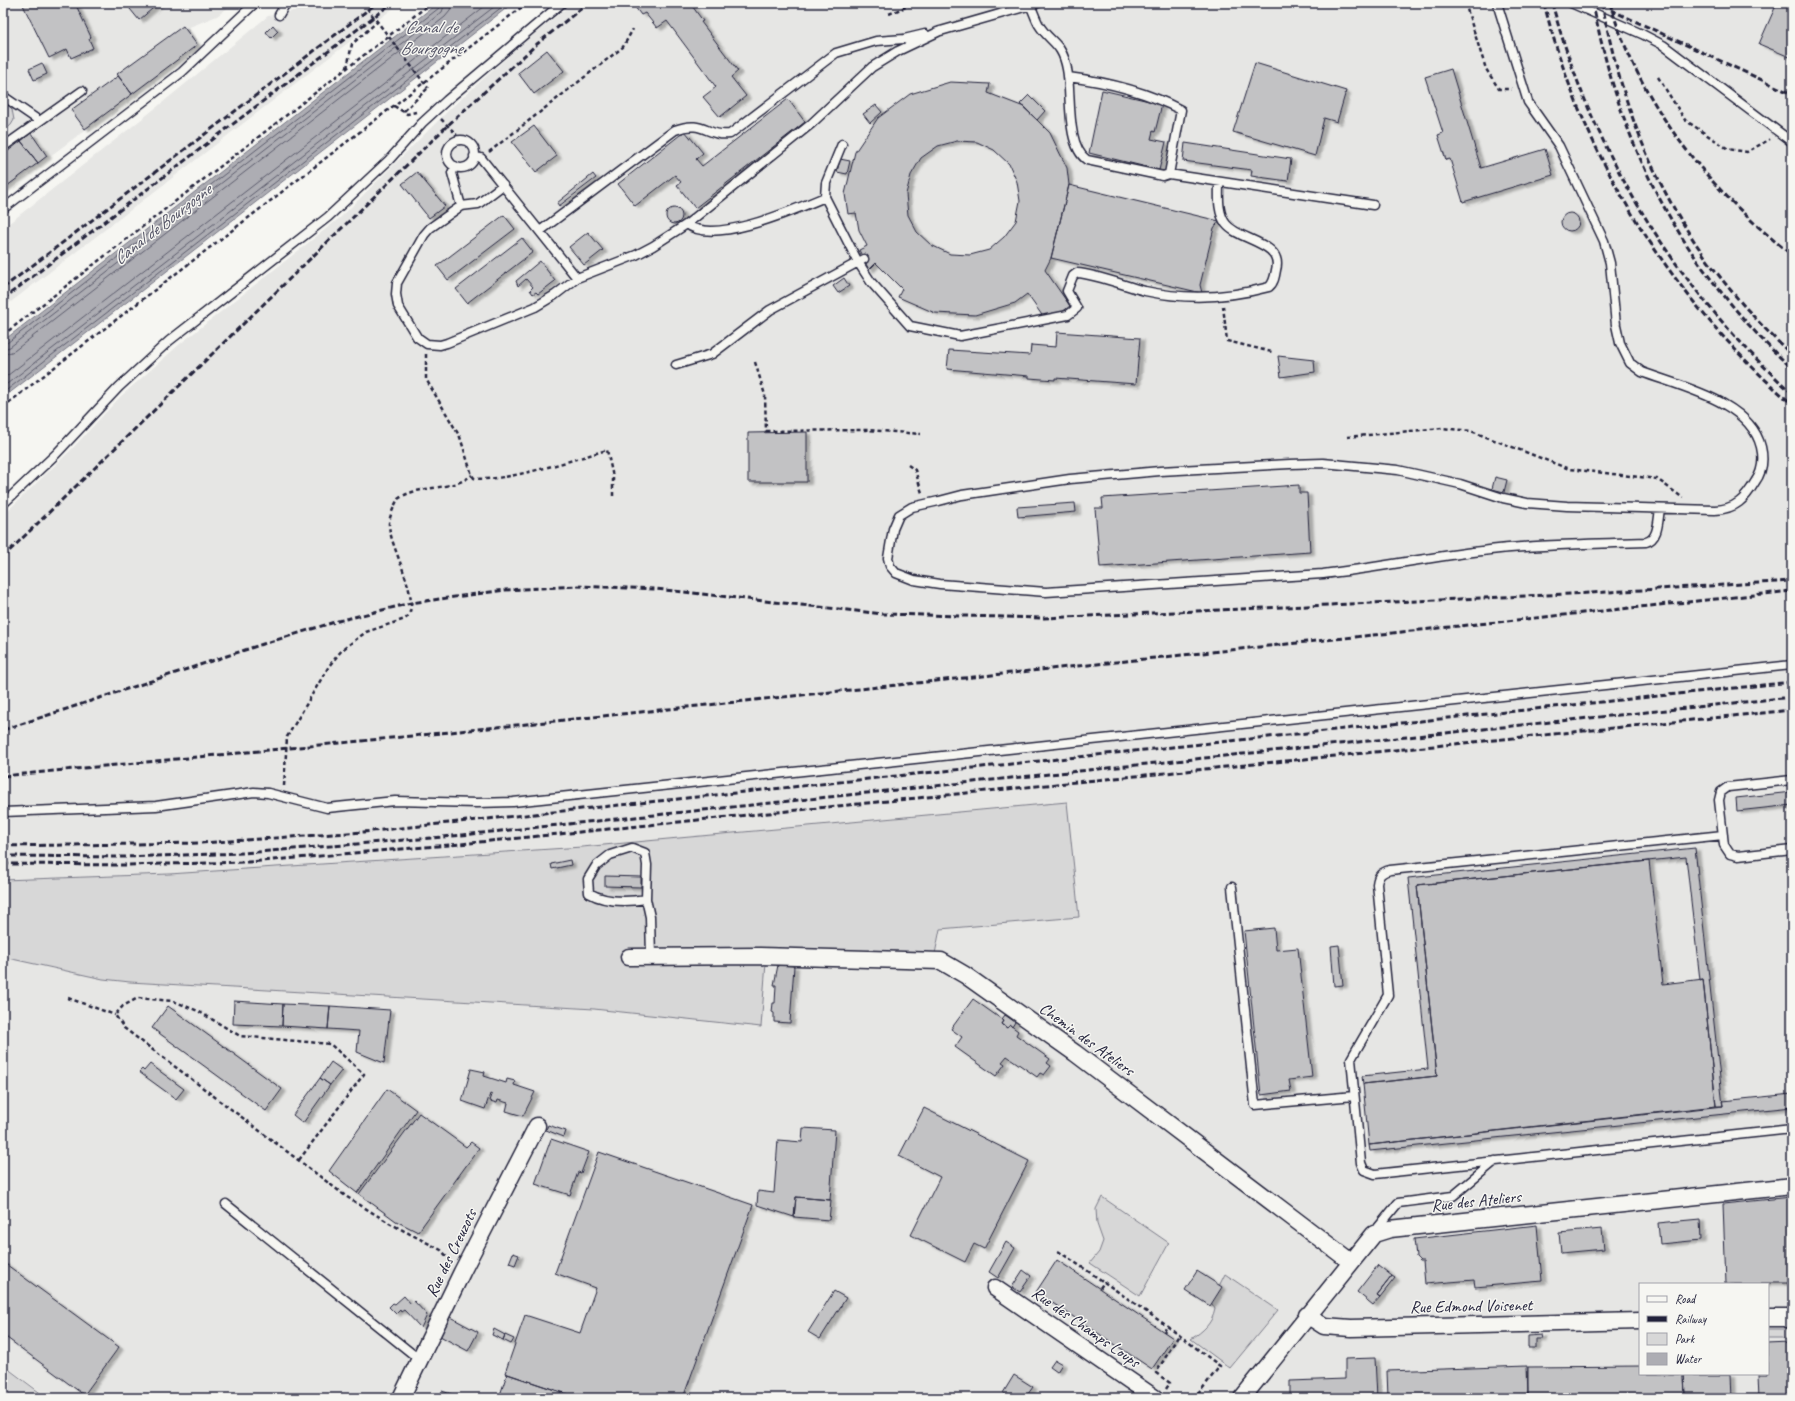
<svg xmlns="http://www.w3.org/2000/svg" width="1795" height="1401" viewBox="0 0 1795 1401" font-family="Caveat,sans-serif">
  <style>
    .built { fill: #e6e6e4; fill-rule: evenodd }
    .green { fill: #d7d7d7; stroke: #7c7c89 }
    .water { fill: #adadb3; stroke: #757583 }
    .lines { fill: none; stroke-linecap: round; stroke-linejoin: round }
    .shore { stroke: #5a5a6b; stroke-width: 1 }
    .building { fill: #c2c2c4; stroke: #22223b; fill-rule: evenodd; filter: url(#shadow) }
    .service-casing { stroke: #22223b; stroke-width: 11 }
    .minor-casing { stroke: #22223b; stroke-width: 19 }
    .path { stroke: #22223b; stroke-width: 2.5; stroke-dasharray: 4 3; stroke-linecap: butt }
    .service { stroke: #f6f6f2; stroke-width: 8 }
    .minor { stroke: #f6f6f2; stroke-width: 16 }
    .rail { stroke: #22223b; stroke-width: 3; stroke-dasharray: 6 3; stroke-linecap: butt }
    .path-bridge { stroke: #22223b; stroke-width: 2.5; stroke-dasharray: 4 3; stroke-linecap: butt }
    .labels { text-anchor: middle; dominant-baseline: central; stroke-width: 3; stroke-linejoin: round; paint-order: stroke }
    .street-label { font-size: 17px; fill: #22223b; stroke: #f6f6f2 }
    .water-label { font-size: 18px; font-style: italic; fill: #535365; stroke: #f6f6f2 }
  </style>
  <defs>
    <filter id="shadow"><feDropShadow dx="4.5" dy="2.5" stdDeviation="1" flood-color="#0004"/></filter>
  </defs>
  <rect width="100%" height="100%" fill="#f6f6f2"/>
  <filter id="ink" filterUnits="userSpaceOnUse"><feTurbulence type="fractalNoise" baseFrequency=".025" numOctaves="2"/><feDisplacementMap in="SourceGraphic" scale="8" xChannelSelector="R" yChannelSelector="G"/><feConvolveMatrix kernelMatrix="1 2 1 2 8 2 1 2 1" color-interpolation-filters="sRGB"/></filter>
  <g filter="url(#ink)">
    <path class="built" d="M 3,3 L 234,3 L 217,16 L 187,28 L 200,45 L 3,191 Z
      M 311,3 L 400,3 L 3,308 L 3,228 L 157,107 L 268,16 L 303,9 Z
      M 573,3 L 1792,3 L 1792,1398 L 49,1398 L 3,1364 L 3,957 L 103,979 L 130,982 L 594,1009 L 761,1027 L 766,960 L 935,954 L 940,929 L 1079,917 L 1066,802 L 582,847 L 169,874 L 3,880 L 3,515 L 70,451 L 120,397 L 180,344 L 341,217 L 452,107 L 529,38 ZM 1640,1284 L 1768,1284 L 1768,1374 L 1640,1374 Z"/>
    <path class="green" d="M 3,99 L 11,104 L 14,120 L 11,125 L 3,132 Z
      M 1067,802 L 1079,917 L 940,929 L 935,954 L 767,950 L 761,1027 L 594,1009 L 130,982 L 103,979 L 3,957 L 3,880 L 169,874 L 582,847 Z
      M 1102,1197 L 1169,1243 L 1140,1296 L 1090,1263 L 1099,1252 L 1103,1241 L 1097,1224 L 1096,1209 Z
      M 1225,1274 L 1278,1310 L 1230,1368 L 1191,1339 C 1203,1331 1212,1324 1215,1309 L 1211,1302 Z
      M 1768,1329 L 1792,1329 L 1792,1338 L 1768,1338 Z
      M 3,1365 L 47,1398 L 3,1398 Z"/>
    <path class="water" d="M 438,3 L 513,3 L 3,398 L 3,341 Z"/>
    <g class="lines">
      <path class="shore" d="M 3,344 L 7,343 L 439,8 L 440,3
        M 3,349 L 10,347 L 442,12 L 445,3
        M 3,355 L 14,351 L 445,17 L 450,11 L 451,3
        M 3,379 L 489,3
        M 3,387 L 499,3
        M 3,393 L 507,3"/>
    </g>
    <path class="building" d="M 22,3 L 75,3 L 91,37 L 89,39 L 93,48 L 71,58 L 67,49 L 49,58 Z
      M 127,3 L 159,3 L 139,20 L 126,4 Z
      M 632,3 L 690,3 L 703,21 L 701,22 L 738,71 L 731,77 L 746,96 L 720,117 L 703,97 L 716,87 L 667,21 L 657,28 L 645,13 L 641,15 Z
      M 1777,3 L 1792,3 L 1792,58 L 1759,44 Z
      M 273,25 L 278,31 L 271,38 L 266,32 Z
      M 183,26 L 197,45 L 132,94 L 117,74 Z
      M 547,50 L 564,71 L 534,94 L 518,73 Z
      M 42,63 L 47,74 L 34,80 L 29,69 Z
      M 1255,63 L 1346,91 L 1337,122 L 1324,118 L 1315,156 L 1233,132 Z
      M 1451,69 L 1481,168 L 1545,149 L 1553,175 L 1463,202 L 1450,159 L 1446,160 L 1438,135 L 1443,133 L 1425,77 Z
      M 118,76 L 132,94 L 85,129 L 71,110 Z
      M 950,82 L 990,84 L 988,93 L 1024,107 L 1050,133 L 1067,168 L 1069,185 L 1051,258 L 1045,270 L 1070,306 L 1054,318 L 1044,318 L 1027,294 L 1015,303 L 975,315 L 935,313 L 898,297 L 902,289 L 876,263 L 869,270 L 859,250 L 867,246 L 859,230 L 856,213 L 848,214 L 845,194 L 855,152 L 878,118 L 910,94 ZM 957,141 L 977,142 L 994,150 L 1009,164 L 1017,182 L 1020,201 L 1016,221 L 1004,237 L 989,250 L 970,255 L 950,254 L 931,245 L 917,232 L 908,215 L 906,194 L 911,175 L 921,158 L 938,146 Z
      M 1102,90 L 1162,104 L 1155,132 L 1153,131 L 1151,139 L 1166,142 L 1159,170 L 1089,153 Z
      M 1029,95 L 1045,111 L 1037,120 L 1020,104 Z
      M 788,99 L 805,122 L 695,208 L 677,185 L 681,182 L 675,175 L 635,206 L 618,184 L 685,131 L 703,153 L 696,159 L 702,166 Z
      M 876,105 L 882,112 L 870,123 L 863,114 Z
      M 534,126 L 557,156 L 536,172 L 512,142 Z
      M 31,133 L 47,156 L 38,163 L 21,141 Z
      M 21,141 L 38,163 L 3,189 L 3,155 Z
      M 1185,143 L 1291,159 L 1288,181 L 1251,176 L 1252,170 L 1183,161 Z
      M 840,159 L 850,161 L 847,174 L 837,172 Z
      M 417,172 L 445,206 L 429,218 L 402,184 Z
      M 593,174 L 596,178 L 559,206 L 557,203 Z
      M 1069,185 L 1219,221 L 1214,228 L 1200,285 L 1202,293 L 1051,258 Z
      M666 216a8 8 0 1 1 16 0a8 8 0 1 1-16 0Z
      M1561 222a9 9 0 1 1 18 0a9 9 0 1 1-18 0Z
      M 504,215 L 515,229 L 448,280 L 437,266 Z
      M 588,232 L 603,250 L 584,265 L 569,247 Z
      M 522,238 L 533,252 L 467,303 L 456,289 Z
      M 540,261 L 555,281 L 538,294 L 536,292 L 533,294 L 530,290 L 533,287 L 526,279 L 518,286 L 516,281 Z
      M 844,278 L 849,286 L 838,293 L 833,286 Z
      M 1057,332 L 1140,338 L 1136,384 L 1055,378 L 1055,380 L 1029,378 L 1029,376 L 947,369 L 949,350 L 1030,355 L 1031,345 L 1056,347 Z
      M 1278,356 L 1314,360 L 1315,372 L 1281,377 Z
      M 807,432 L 807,482 L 748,482 L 748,433 Z
      M 1495,477 L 1507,480 L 1504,492 L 1492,489 Z
      M 1299,485 L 1299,493 L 1307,493 L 1310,552 L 1100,567 L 1095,508 L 1103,508 L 1102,498 Z
      M 1075,503 L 1076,512 L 1018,517 L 1017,507 Z
      M 1792,792 L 1792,805 L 1737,811 L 1736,798 Z
      M 1695,848 L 1723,1106 L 1716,1106 L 1703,979 L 1700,980 L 1686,857 L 1417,885 L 1437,1076 L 1363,1084 L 1362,1076 L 1428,1069 L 1408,878 Z
      M 570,860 L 571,865 L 552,869 L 551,864 Z
      M 1649,861 L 1663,984 L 1703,979 L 1716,1106 L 1369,1145 L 1363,1084 L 1437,1076 L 1417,885 Z
      M 605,876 L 641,877 L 641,887 L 605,886 Z
      M 1274,928 L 1276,950 L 1298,948 L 1312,1077 L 1289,1080 L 1291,1091 L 1261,1095 L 1244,931 Z
      M 1339,945 L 1343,985 L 1334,986 L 1331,946 Z
      M 778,965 L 794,966 L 790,1023 L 774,1022 L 774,1013 L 772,1012 L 773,1003 L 775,1003 L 776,985 L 774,985 Z
      M 973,999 L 1004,1021 L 1002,1024 L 1007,1028 L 1010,1025 L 1018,1031 L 1016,1035 L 1050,1059 L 1047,1063 L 1051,1066 L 1044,1075 L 1040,1073 L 1037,1077 L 1007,1056 L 1002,1062 L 1005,1064 L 996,1076 L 955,1047 L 962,1037 L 951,1029 Z
      M 234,1001 L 283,1004 L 282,1026 L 233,1024 Z
      M 283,1004 L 330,1006 L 328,1029 L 282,1026 Z
      M 168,1006 L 282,1089 L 266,1111 L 152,1028 Z
      M 330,1006 L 390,1010 L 384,1063 L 357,1052 L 359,1031 L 328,1029 Z
      M 1005,1015 L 1015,1022 L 1012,1027 L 1010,1025 L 1007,1028 L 1002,1024 L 1004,1021 L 1002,1019 Z
      M 331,1062 L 342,1070 L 330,1085 L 320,1078 Z
      M 150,1064 L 184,1089 L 176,1099 L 139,1072 L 142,1069 L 144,1071 Z
      M 471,1069 L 485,1072 L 484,1076 L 506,1083 L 507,1079 L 515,1081 L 514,1085 L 535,1092 L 523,1116 L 506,1111 L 508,1103 L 498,1100 L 497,1103 L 490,1101 L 492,1095 L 490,1094 L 485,1109 L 462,1101 Z
      M 320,1078 L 330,1085 L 303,1123 L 293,1115 Z
      M 387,1089 L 416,1110 L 357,1193 L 329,1171 Z
      M 1792,1094 L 1792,1107 L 1370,1151 L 1369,1145 L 1723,1106 L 1722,1101 Z
      M 924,1108 L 1029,1161 L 984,1249 L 974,1244 L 965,1262 L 911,1235 L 940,1177 L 899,1156 Z
      M 419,1113 L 466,1147 L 471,1142 L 479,1148 L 418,1232 L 396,1221 L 359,1194 Z
      M 548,1125 L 566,1131 L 564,1137 L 546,1130 Z
      M 803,1128 L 835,1130 L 830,1200 L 796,1197 L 794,1217 L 757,1205 L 758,1191 L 774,1193 L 778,1140 L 802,1142 Z
      M 551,1139 L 589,1152 L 581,1173 L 578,1172 L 570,1195 L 535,1184 Z
      M 599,1152 L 753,1205 L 683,1398 L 579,1398 L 505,1373 L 525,1315 L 580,1333 L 596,1288 L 555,1273 Z
      M 796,1197 L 831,1200 L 829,1220 L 794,1217 Z
      M 1792,1197 L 1792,1284 L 1726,1284 L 1723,1204 Z
      M 1700,1219 L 1701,1240 L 1660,1244 L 1658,1223 Z
      M 1537,1225 L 1542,1281 L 1475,1287 L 1474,1280 L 1425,1284 L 1423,1261 L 1420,1261 L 1416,1257 L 1414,1239 Z
      M 1602,1229 L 1604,1249 L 1561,1253 L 1559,1233 Z
      M 1006,1242 L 1015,1248 L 998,1278 L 989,1272 Z
      M 513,1253 L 519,1255 L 515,1265 L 509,1263 Z
      M 1057,1260 L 1173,1338 L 1152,1369 L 1036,1292 Z
      M 3,1262 L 119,1347 L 84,1395 L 3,1335 Z
      M 1378,1265 L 1392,1276 L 1377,1295 L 1380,1297 L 1373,1305 L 1357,1292 Z
      M 1023,1270 L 1031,1276 L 1020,1292 L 1012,1287 Z
      M 1197,1271 L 1222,1287 L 1210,1306 L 1185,1290 Z
      M 1392,1276 L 1395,1278 L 1380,1297 L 1377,1295 Z
      M 834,1291 L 846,1298 L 820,1339 L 808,1332 Z
      M 404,1296 L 411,1304 L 414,1301 L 427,1315 L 421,1328 L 404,1310 L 401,1312 L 400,1310 L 396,1314 L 389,1307 L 393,1303 L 395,1304 Z
      M 450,1317 L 478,1332 L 468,1351 L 440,1336 Z
      M 494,1329 L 505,1335 L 503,1340 L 492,1335 Z
      M 505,1335 L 514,1339 L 511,1344 L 503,1340 Z
      M 1541,1335 L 1542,1339 L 1536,1339 L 1536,1348 L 1528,1348 L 1528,1336 Z
      M 1792,1342 L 1792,1398 L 1760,1398 L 1759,1374 L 1768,1374 L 1768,1343 Z
      M 1375,1358 L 1377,1398 L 1290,1398 L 1290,1381 L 1345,1379 L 1345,1359 Z
      M 1055,1360 L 1062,1364 L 1057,1372 L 1050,1367 Z
      M 1527,1366 L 1528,1398 L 1388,1398 L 1387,1371 Z
      M 1640,1366 L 1640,1374 L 1684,1374 L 1685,1398 L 1528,1398 L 1528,1367 Z
      M 507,1374 L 579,1398 L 499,1398 Z
      M 1684,1374 L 1730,1374 L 1731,1398 L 1685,1398 Z
      M 1014,1375 L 1033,1387 L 1025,1398 L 1010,1398 L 1003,1393 Z
      M 442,1391 L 463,1398 L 439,1398 Z"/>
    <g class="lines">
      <defs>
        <path id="service" d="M 1029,3 C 1033,10 1035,18 1039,25 C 1050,43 1062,42 1067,69 C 1072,92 1065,145 1087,160 L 1163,176 L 1169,174 L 1373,205
          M 1497,3 L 1528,102 L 1559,146 L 1604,241 L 1610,263 L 1616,325 L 1620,343 L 1630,363 L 1642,372 C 1681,387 1750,401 1761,447 C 1764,460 1763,471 1755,482 C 1745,499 1736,509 1715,510 L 1567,506 L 1527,503 L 1503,498 L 1460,484 L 1398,470 L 1323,463 L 1290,464 L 1160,471 L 1070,479 L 962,495 L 939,501 L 912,507 L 899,515 L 893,529 L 888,558 L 890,566 L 896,573 L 914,580 L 940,584 L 1046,592 L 1323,574 C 1377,568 1429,557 1482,551 C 1537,544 1592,544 1646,542 C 1659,539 1658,519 1660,509
          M 1571,3 L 1642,34 L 1663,45 L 1792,142
          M 279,15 L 286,3
          M 937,32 L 1038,3
          M 1068,77 C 1108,82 1145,91 1181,110 L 1169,174
          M 3,96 L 38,120
          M447 154a14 14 0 1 1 28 0a14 14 0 1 1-28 0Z
          M 3,147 L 82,91
          M 474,156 L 481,158 L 577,278 L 636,255 L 653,246 L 687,224 L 811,124 L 872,67 L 898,51 L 940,31
          M 455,166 L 452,173 L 461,206
          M 503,185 L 478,204 L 461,206 L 430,228 L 424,235 L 397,283 L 396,294 L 398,306 L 417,337 L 427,344 L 440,345 L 447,343 L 535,307 L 555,295 L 577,278
          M 825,197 L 826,183 L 842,144
          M 3,209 L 182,72 L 255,3
          M 687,224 C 713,246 796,209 825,197 L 858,262 L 871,282 L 910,326 L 960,336 L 1068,315 L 1077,308 L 1067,291 L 1073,276 L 1077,273 C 1095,274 1126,286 1145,291 C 1186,300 1228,298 1269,287 C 1274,283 1275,276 1276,270 C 1284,242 1239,241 1226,224 C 1217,212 1219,195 1219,182
          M 540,231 L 675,130 C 704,119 706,137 730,134 L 836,53 L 876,41 L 904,39 L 925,34
          M 676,365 L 712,354 L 770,310 L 864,259
          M 3,504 L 56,454 L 119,387 L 169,341 L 328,217 L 389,160 L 422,123 L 447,100 L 562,3
          M 1792,780 L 1728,787 L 1721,792 L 1719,800 L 1724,845 L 1730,854 L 1738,856 L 1792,850
          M 3,812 L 156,806 L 254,792 L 268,793 L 327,808 L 395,801 L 477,803 L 513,802 L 1792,665
          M 1723,835 L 1390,870 C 1382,872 1378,875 1377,884 L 1388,995 L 1351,1059 L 1361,1163 L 1364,1170 L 1375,1174 L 1792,1129
          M 1232,887 L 1255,1105 L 1354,1096
          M 646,899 C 627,902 606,903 589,893 L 588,879 L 596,866 L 610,855 L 632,848 L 645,853 L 647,865 L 646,899 L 650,917 L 651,957
          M 226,1204 L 420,1360
          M 1376,1230 L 1398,1203 L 1453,1196 L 1495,1161"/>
        <path id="minor" d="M 629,957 L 760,956 L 941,961 L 965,975 L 1075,1053 L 1351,1262
          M 995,1288 L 1155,1398
          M 1307,1315 L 1324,1326 L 1351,1328 L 1640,1321
          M 1768,1318 L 1792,1318
          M 401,1398 L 462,1272 L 537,1126
          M 1242,1398 L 1374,1234 L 1390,1229 L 1792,1186"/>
      </defs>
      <use href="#service" class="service-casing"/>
      <use href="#minor" class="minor-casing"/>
      <path class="path" d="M 1465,3 L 1486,69 L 1499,89 L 1512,89
        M 889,14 L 915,3
        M 347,68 L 352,44 L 377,22
        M 1658,77 L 1685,120 L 1728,149 L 1747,152 L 1770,139
        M 394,106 L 407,114 L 416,112
        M 404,111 L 428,88
        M 441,119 L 456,134 L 456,141
        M 489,152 L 623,47 L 633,29
        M 1223,306 L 1227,341 L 1272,352
        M 3,335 L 431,3
        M 426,354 L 426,379 L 460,437 L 472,475 L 474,478 C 501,484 578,458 607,450 L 613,477 L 613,498
        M 755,362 L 765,395 L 766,431 L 867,430 L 921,434
        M 3,407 L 527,3
        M 1347,437 L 1442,428 L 1471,431 L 1569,469 L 1657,479 L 1683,498
        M 908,465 L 915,470 L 922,493
        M 284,786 L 287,737 L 329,666 L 342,650 L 366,632 L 405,619 C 425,604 388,545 389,523 C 390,515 394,506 398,499 C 418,484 451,492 472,475
        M 68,998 L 115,1015
        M 299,1160 L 364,1074 L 330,1044 L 240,1036 L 198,1011 L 173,1001 L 138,998 L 123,1006 L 115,1015 L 124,1028 L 347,1197 L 391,1224 L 441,1250 L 450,1260
        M 1058,1251 L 1104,1282
        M 1100,1288 L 1104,1282 L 1167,1326
        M 1164,1332 L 1167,1326 L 1220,1366 L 1195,1398
        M 1166,1389 L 1170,1383 L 1156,1373 L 1179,1335"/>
      <use href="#service" class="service"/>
      <use href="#minor" class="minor"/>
      <path class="rail" d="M 1544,3 C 1582,157 1672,300 1792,404
        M 1552,3 C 1593,154 1676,288 1792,393
        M 1593,3 C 1614,115 1657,217 1731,304 C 1750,327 1770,349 1792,368
        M 1602,3 C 1629,147 1685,255 1792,355
        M 1610,3 C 1639,104 1710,191 1792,255
        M 1611,10 L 1792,94
        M 3,288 L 377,3
        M 3,299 L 392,3
        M 3,557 L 447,126 L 537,44 L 588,3
        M 3,730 L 263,644 L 338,621 L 411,603 L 505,590 L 577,586 L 656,589 L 883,614 L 1044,618 L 1591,593 L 1792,581
        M 3,776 L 412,736 L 1792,591
        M 3,846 L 201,843 L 363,832 L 1792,682
        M 3,856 L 125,857 L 244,853 L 443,837 L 1792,697
        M 3,864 L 126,865 L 248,862 L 450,845 L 1792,710"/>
      <path class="path-bridge" d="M 363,3 L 428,88"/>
    </g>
  </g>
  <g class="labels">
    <g class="street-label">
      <text transform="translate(1087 1039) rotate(36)">Chemin des Ateliers</text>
      <text transform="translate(1476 1201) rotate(-6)">Rue des Ateliers</text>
      <text transform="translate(451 1253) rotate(-64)">Rue des Creuzots</text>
      <text transform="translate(1471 1306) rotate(-1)">Rue Edmond Voisenet</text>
      <text transform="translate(1086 1327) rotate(35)">Rue des Champs Loups</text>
    </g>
    <g class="water-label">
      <text x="431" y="27">Canal de<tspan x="431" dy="21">Bourgogne</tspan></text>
      <text transform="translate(162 224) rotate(-38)">Canal de Bourgogne</text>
    </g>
  </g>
  <rect width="1795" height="1401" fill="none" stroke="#f6f6f2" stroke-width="16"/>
  <rect x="8" y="8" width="1779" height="1385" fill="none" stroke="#22223b" stroke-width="1.5" filter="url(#ink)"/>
  <rect x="1639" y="1283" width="130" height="92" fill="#f6f6f2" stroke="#a1a1a9"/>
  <rect x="1647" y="1296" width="20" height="6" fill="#f6f6f2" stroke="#a1a1a9"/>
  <text x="1675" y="1303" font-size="12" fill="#22223b">Road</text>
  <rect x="1647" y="1316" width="20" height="6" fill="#22223b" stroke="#a1a1a9"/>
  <text x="1675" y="1323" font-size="12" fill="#22223b">Railway</text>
  <rect x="1647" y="1333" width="20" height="12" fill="#d7d7d7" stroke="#a1a1a9"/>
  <text x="1675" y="1343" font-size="12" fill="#22223b">Park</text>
  <rect x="1647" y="1353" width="20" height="12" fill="#adadb3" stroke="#a1a1a9"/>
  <text x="1675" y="1363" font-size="12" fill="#22223b">Water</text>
</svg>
